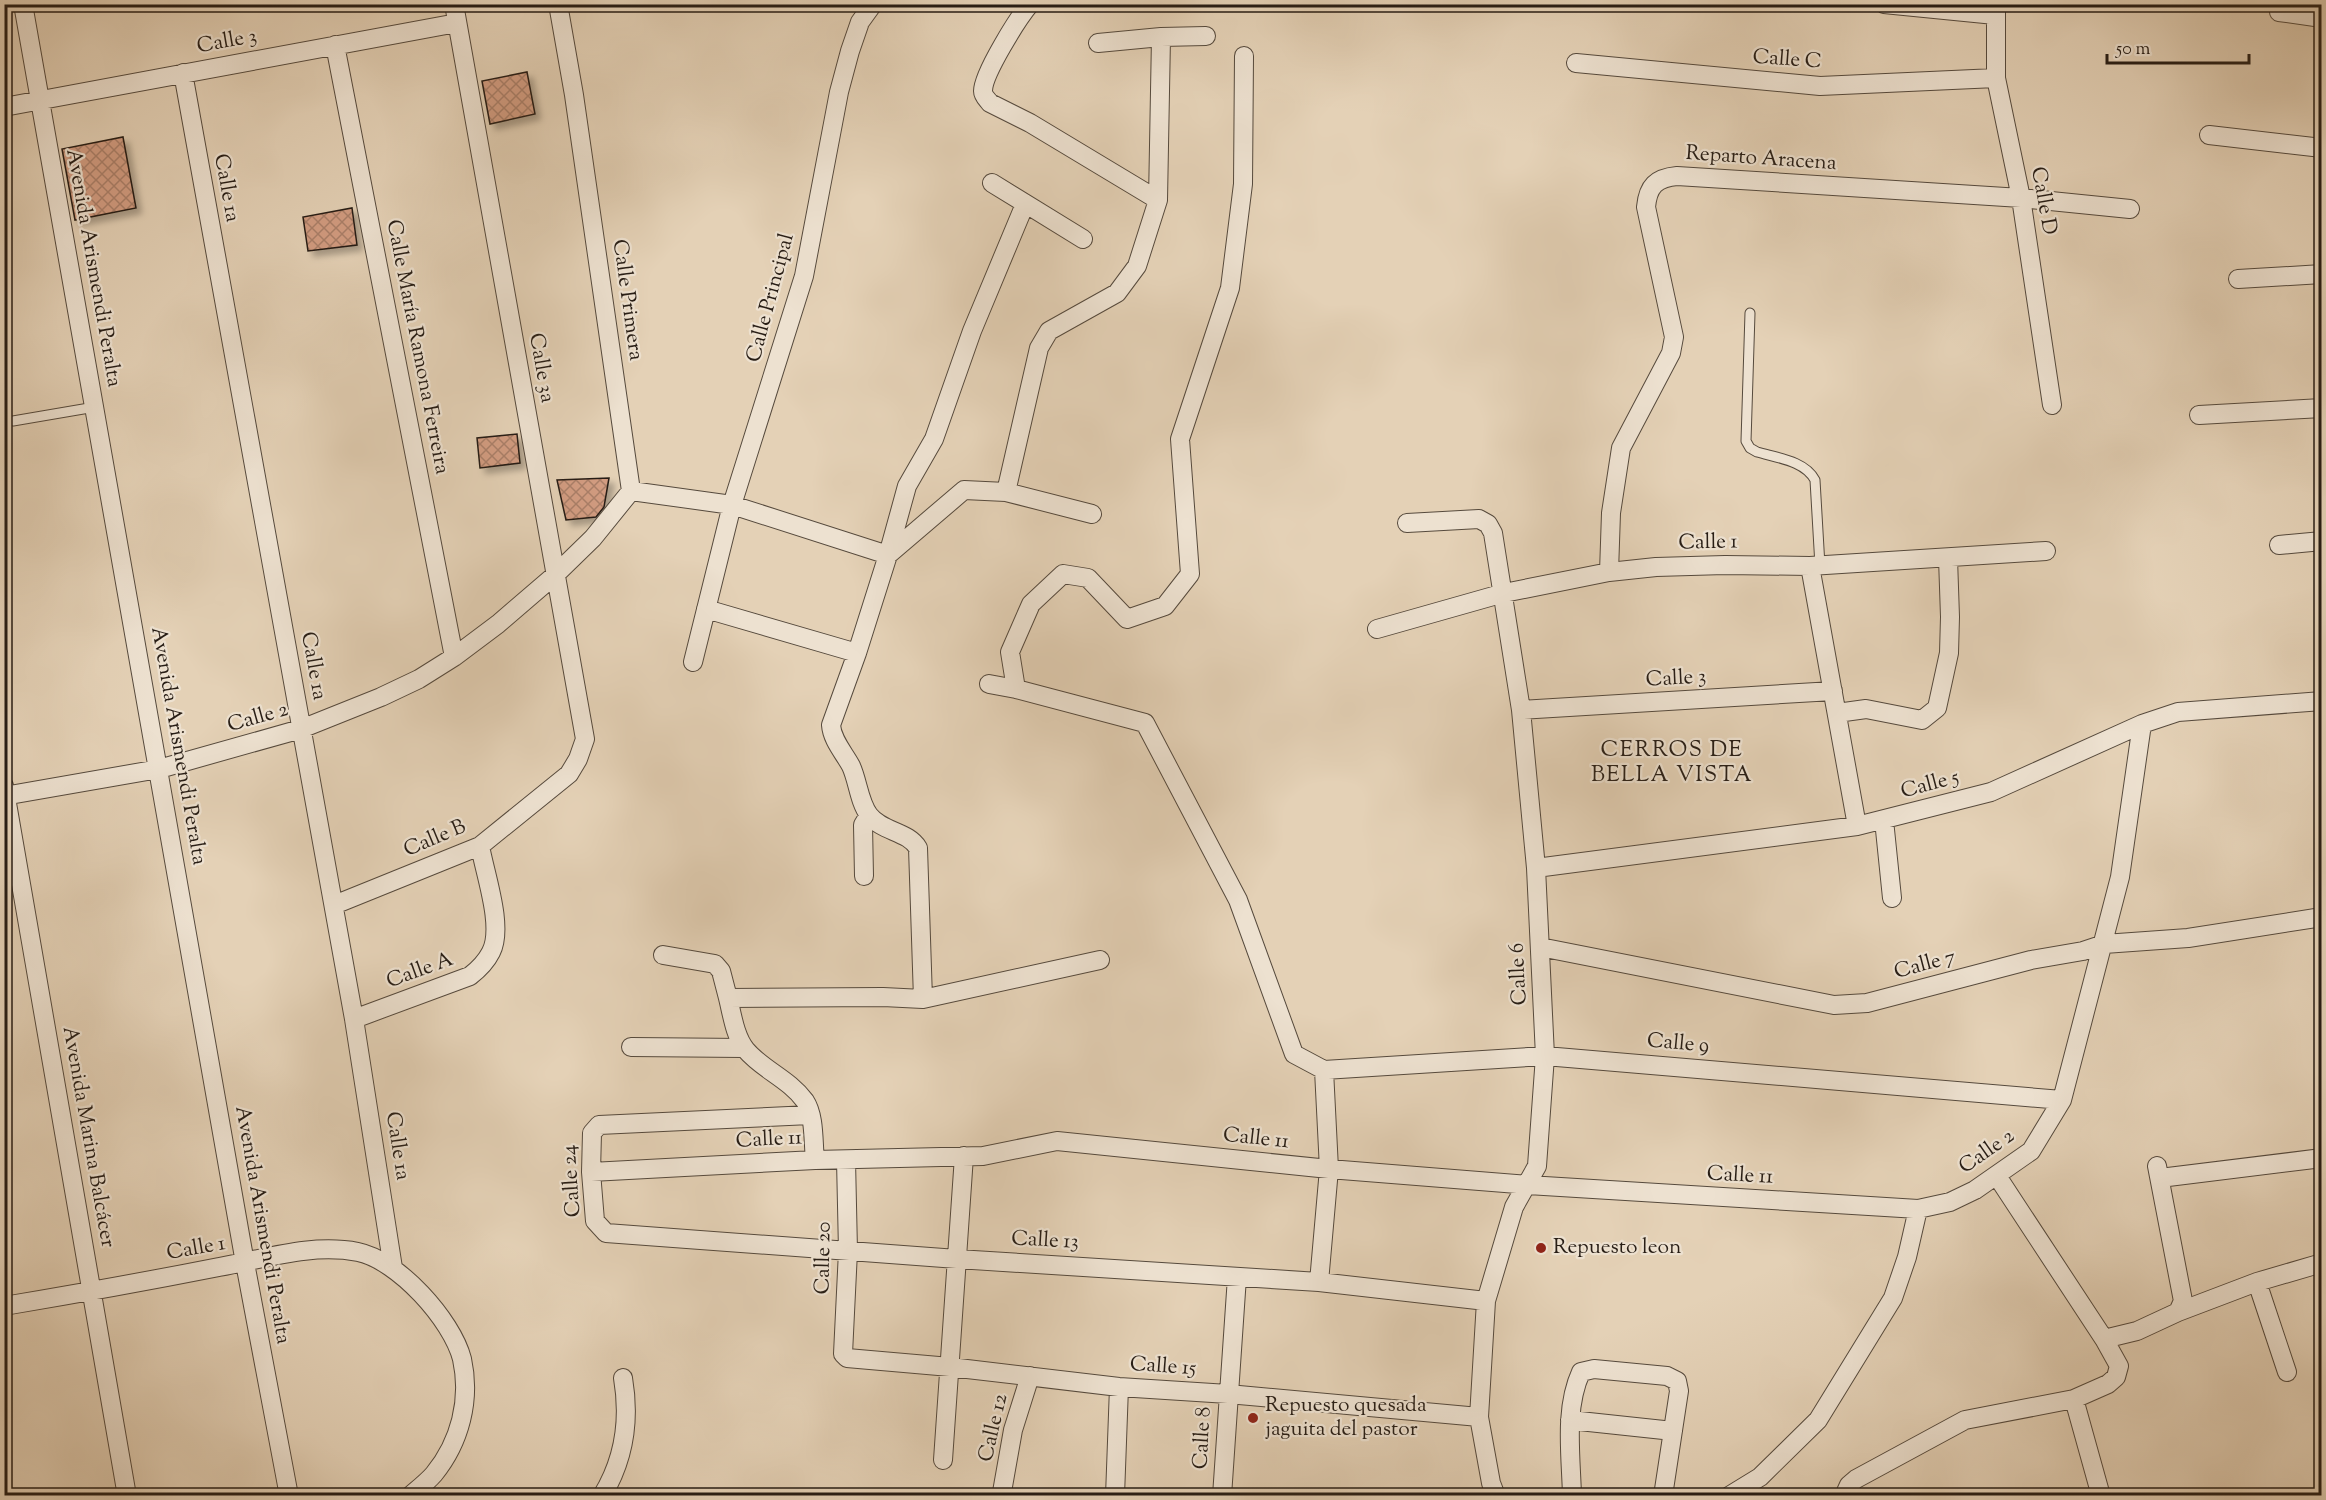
<svg xmlns="http://www.w3.org/2000/svg" width="2326" height="1500" viewBox="0 0 2326 1500" font-family="'Sorts Mill Goudy',serif">
  <style>
    .building { fill: url(#building-cross-hatch); stroke: #271d15; stroke-width: 1.5; filter: url(#shadow) }
    .lines { fill: none; stroke-linecap: round; stroke-linejoin: round }
    .service-casing { stroke: #564a3d; stroke-width: 11 }
    .minor-casing { stroke: #564a3d; stroke-width: 20 }
    .service { stroke: #ede1d0; stroke-width: 9 }
    .minor { stroke: #ede1d0; stroke-width: 18 }
    .poi-dot { fill: #8f2418; stroke: #ede1d0; stroke-width: 2 }
    .labels { text-anchor: middle; dominant-baseline: central; stroke-width: 4.5; stroke-linejoin: round; paint-order: stroke }
    .street-label { font-size: 21px; fill: #271d15; stroke: #ede1d0 }
    .poi-label { font-size: 21px; fill: #271d15; stroke: #ede1d0; text-anchor: start }
    .neighbourhood-label { font-size: 22px; letter-spacing: 1.5px; fill: #271d15; stroke: #ede1d0 }
  </style>
  <defs>
    <pattern id="building-cross-hatch" width="8" height="8" patternUnits="userSpaceOnUse" patternTransform="scale(1.5)"><rect width="8" height="8" fill="#d29c81"/><path d="M0 0l8 8M0 8l8-8" fill="none" stroke="#aa7f68"/></pattern>
    <filter id="shadow"><feDropShadow dx="5.5" dy="5.5" stdDeviation="3" flood-color="#0004"/></filter>
  </defs>
  <rect width="100%" height="100%" fill="#e4d1b6"/>
  <filter id="stains"><feTurbulence type="fractalNoise" baseFrequency=".00333" numOctaves="4"/><feColorMatrix values="0 0 0 0 .2 0 0 0 0 .09 0 0 0 0 .02 0 0 0 .5 -.17"/></filter>
  <radialGradient id="worn" r=".72"><stop offset=".6" stop-color="#630" stop-opacity="0"/><stop offset="1" stop-color="#630" stop-opacity=".3"/></radialGradient>
  <path class="building" d="M 527,72 L 535,114 L 490,124 L 482,81 Z
    M 123,137 L 136,208 L 75,220 L 62,149 Z
    M 352,208 L 357,245 L 308,251 L 303,217 Z
    M 517,434 L 520,463 L 480,468 L 477,438 Z
    M 609,478 L 604,507 L 596,517 L 566,520 L 557,480 Z"/>
  <g class="lines">
    <defs>
      <path id="service" d="M 1750,313 L 1746,441 L 1750,448 L 1757,452 C 1778,458 1805,461 1815,480 L 1820,566
        M 13,421 L 95,407"/>
      <path id="minor" d="M 23,4 L 245,1263 L 289,1496
        M 1030,4 C 1018,18 983,74 983,91 C 983,96 987,99 990,103 L 1030,123 L 1158,200
        M 1884,4 L 1995,15
        M 1996,4 L 1996,78 L 2021,198 L 2052,405
        M 2279,12 L 2322,18
        M 1098,43 L 1161,37 L 1206,36
        M 335,45 L 454,657
        M 1576,63 L 1820,86 L 1996,78
        M 183,73 L 354,1019 L 393,1268
        M 4,107 L 457,23
        M 2209,135 L 2322,148
        M 992,183 L 1083,239
        M 2238,279 L 2322,274
        M 2199,415 L 2322,408
        M 631,491 L 732,505 L 888,555 L 907,486 L 934,439 L 972,331 L 1025,204
        M 1006,492 L 1039,348 L 1049,331 L 1117,293 L 1137,266 L 1158,200 L 1161,37
        M 1407,523 L 1479,519 L 1488,524 L 1493,533 L 1521,710 L 1536,868 L 1545,1056 L 1537,1166 L 1514,1207 L 1486,1301 L 1479,1417 L 1491,1483 L 1496,1496
        M 2279,545 L 2322,541
        M 1810,566 L 1857,826
        M 1609,572 L 1611,513 L 1621,448 L 1671,353 L 1674,337 L 1646,207 C 1648,186 1656,178 1677,176 L 2021,198 L 2130,209
        M 706,609 L 857,653
        M 1377,629 L 1504,593 L 1609,572 L 1656,567 L 1725,565 L 1810,566 L 2046,551
        M 693,662 L 732,505 L 804,276 L 839,92 L 850,51 L 860,22 L 873,4
        M 989,684 L 1016,689 L 1145,723 L 1238,900 L 1294,1054 L 1324,1070 L 1545,1056 L 2062,1100
        M 1016,689 L 1010,652 L 1031,604 L 1063,574 L 1088,578 L 1127,619 L 1165,606 L 1190,574 L 1180,439 L 1230,288 L 1243,184 L 1244,56
        M 1521,710 L 1833,691
        M 1837,713 L 1866,709 L 1922,720 L 1937,708 L 1949,653 L 1950,617 L 1948,558
        M 4,786 L 127,1496
        M 4,796 L 159,769 L 301,729 L 381,697 L 419,679 L 454,657 L 498,624 L 555,575 L 593,538 L 631,491 L 574,95 L 558,4
        M 1884,820 L 1892,898
        M 1536,868 L 1857,826 L 1991,792 L 2142,724 L 2178,712 L 2322,701
        M 864,876 L 863,825 L 869,815
        M 334,905 L 480,846 L 569,774 L 578,759 L 585,739 L 454,4
        M 1540,947 L 1834,1005 L 1867,1003 L 2031,960 L 2083,951 L 2104,944 L 2188,938 L 2322,917
        M 663,955 L 715,964 L 721,971 L 728,998
        M 923,999 L 918,848 C 908,831 882,832 869,815 C 859,802 858,781 851,766 C 844,753 832,740 831,725 L 857,653 L 888,555 L 964,490 L 1006,492 L 1092,514
        M 354,1019 L 470,976 C 479,969 486,962 491,952 C 504,927 485,874 480,846
        M 631,1047 L 744,1048
        M 810,1115 L 599,1125 L 592,1133 L 591,1172 L 595,1221 L 606,1233 L 957,1259 L 1319,1282 L 1486,1301
        M 815,1160 C 813,1143 815,1116 805,1101 C 789,1079 763,1070 746,1050 C 735,1037 732,1014 728,998 L 883,997 L 923,999 L 1100,960
        M 846,1160 L 848,1251 L 843,1354 L 847,1358 L 950,1367 L 1119,1387 L 1228,1394 L 1479,1417
        M 591,1172 L 815,1160 L 983,1156 L 1057,1141 L 1329,1169 L 1528,1185 L 1918,1209 L 1950,1202 L 1975,1190 L 2031,1151 L 2062,1100 L 2120,877 L 2142,724
        M 2160,1178 L 2322,1158
        M 1319,1282 L 1329,1169 L 1324,1070
        M 2257,1282 L 2287,1372
        M 4,1306 C 76,1294 148,1281 219,1267 C 265,1259 311,1243 358,1252 C 398,1260 452,1320 462,1359 C 471,1400 460,1442 434,1474 C 427,1482 418,1489 410,1496
        M 2178,1312 L 2257,1282 L 2322,1263
        M 2104,1339 L 2137,1331 L 2178,1312 L 2183,1301 L 2157,1166
        M 2074,1399 L 2101,1496
        M 1570,1420 L 1673,1431
        M 943,1460 L 964,1156
        M 1002,1492 L 1013,1430 L 1030,1376
        M 602,1496 C 624,1460 630,1419 623,1378
        M 1115,1496 L 1119,1387
        M 1222,1496 L 1237,1277
        M 1572,1496 C 1571,1455 1564,1409 1581,1372 L 1594,1369 L 1667,1376 L 1677,1381 L 1679,1391 L 1663,1496
        M 1729,1496 L 1760,1477 L 1818,1420 L 1893,1298 L 1907,1257 L 1918,1209
        M 1844,1496 L 1849,1485 L 1856,1479 L 1965,1420 L 2074,1399 L 2108,1384 L 2116,1377 L 2119,1366 L 2104,1339 L 1997,1176"/>
    </defs>
    <use href="#service" class="service-casing"/>
    <use href="#minor" class="minor-casing"/>
    <use href="#service" class="service"/>
    <use href="#minor" class="minor"/>
  </g>
  <g class="poi-dot">
    <circle cx="1541" cy="1248" r="6"/>
    <circle cx="1253" cy="1418" r="6"/>
  </g>
  <g class="labels">
    <g class="street-label">
      <text transform="translate(227 42) rotate(-10)">Calle 3</text>
      <text transform="translate(1787 60) rotate(4)">Calle C</text>
      <text transform="translate(1761 159) rotate(4)">Reparto Aracena</text>
      <text transform="translate(226 188) rotate(80)">Calle 1a</text>
      <text transform="translate(2043 201) rotate(80)">Calle D</text>
      <text transform="translate(93 268) rotate(80)">Avenida Arismendi Peralta</text>
      <text transform="translate(771 298) rotate(-75)">Calle Principal</text>
      <text transform="translate(627 300) rotate(82)">Calle Primera</text>
      <text transform="translate(417 347) rotate(79)">Calle María Ramona Ferreira</text>
      <text transform="translate(541 368) rotate(80)">Calle 3a</text>
      <text transform="translate(1708 543) rotate(-1)">Calle 1</text>
      <text transform="translate(313 666) rotate(80)">Calle 1a</text>
      <text transform="translate(1676 679) rotate(-3)">Calle 3</text>
      <text transform="translate(258 718) rotate(-16)">Calle 2</text>
      <text transform="translate(178 746) rotate(80)">Avenida Arismendi Peralta</text>
      <text transform="translate(1930 785) rotate(-15)">Calle 5</text>
      <text transform="translate(435 839) rotate(-23)">Calle B</text>
      <text transform="translate(1925 965) rotate(-15)">Calle 7</text>
      <text transform="translate(420 971) rotate(-20)">Calle A</text>
      <text transform="translate(1519 974) rotate(-93)">Calle 6</text>
      <text transform="translate(1678 1044) rotate(5)">Calle 9</text>
      <text transform="translate(88 1137) rotate(80)">Avenida Marina Balcácer</text>
      <text transform="translate(1256 1139) rotate(6)">Calle 11</text>
      <text transform="translate(769 1140) rotate(-3)">Calle 11</text>
      <text transform="translate(397 1146) rotate(81)">Calle 1a</text>
      <text transform="translate(1987 1152) rotate(-35)">Calle 2</text>
      <text transform="translate(1740 1176) rotate(3)">Calle 11</text>
      <text transform="translate(572 1181) rotate(-94)">Calle 24</text>
      <text transform="translate(262 1225) rotate(80)">Avenida Arismendi Peralta</text>
      <text transform="translate(1045 1241) rotate(3)">Calle 13</text>
      <text transform="translate(196 1249) rotate(-10)">Calle 1</text>
      <text transform="translate(824 1258) rotate(-89)">Calle 20</text>
      <text transform="translate(1163 1367) rotate(4)">Calle 15</text>
      <text transform="translate(994 1428) rotate(-77)">Calle 12</text>
      <text transform="translate(1203 1438) rotate(-87)">Calle 8</text>
    </g>
    <g class="poi-label">
      <text x="1553" y="1248">Repuesto leon</text>
      <text x="1265" y="1406">Repuesto quesada<tspan x="1265" dy="24">jaguita del pastor</tspan></text>
    </g>
    <g class="neighbourhood-label">
      <text x="1672" y="751">CERROS DE<tspan x="1672" dy="25">BELLA VISTA</tspan></text>
    </g>
  </g>
  <rect width="2326" height="1500" fill="none" stroke="#e4d1b6" stroke-width="24"/>
  <rect x="6" y="6" width="2314" height="1488" fill="none" stroke="#271d15" stroke-width="3"/>
  <rect x="12" y="12" width="2302" height="1476" fill="none" stroke="#271d15" stroke-width="1.5"/>
  <path d="M2107 54v9h142v-9" fill="none" stroke="#271d15" stroke-width="3"/>
  <text x="2116" y="54" font-size="18" fill="#271d15" stroke="#ede1d0" stroke-width="4.5" paint-order="stroke">50 m</text>
  <rect width="100%" height="100%" filter="url(#stains)"/>
  <rect width="100%" height="100%" fill="url(#worn)"/>
</svg>
